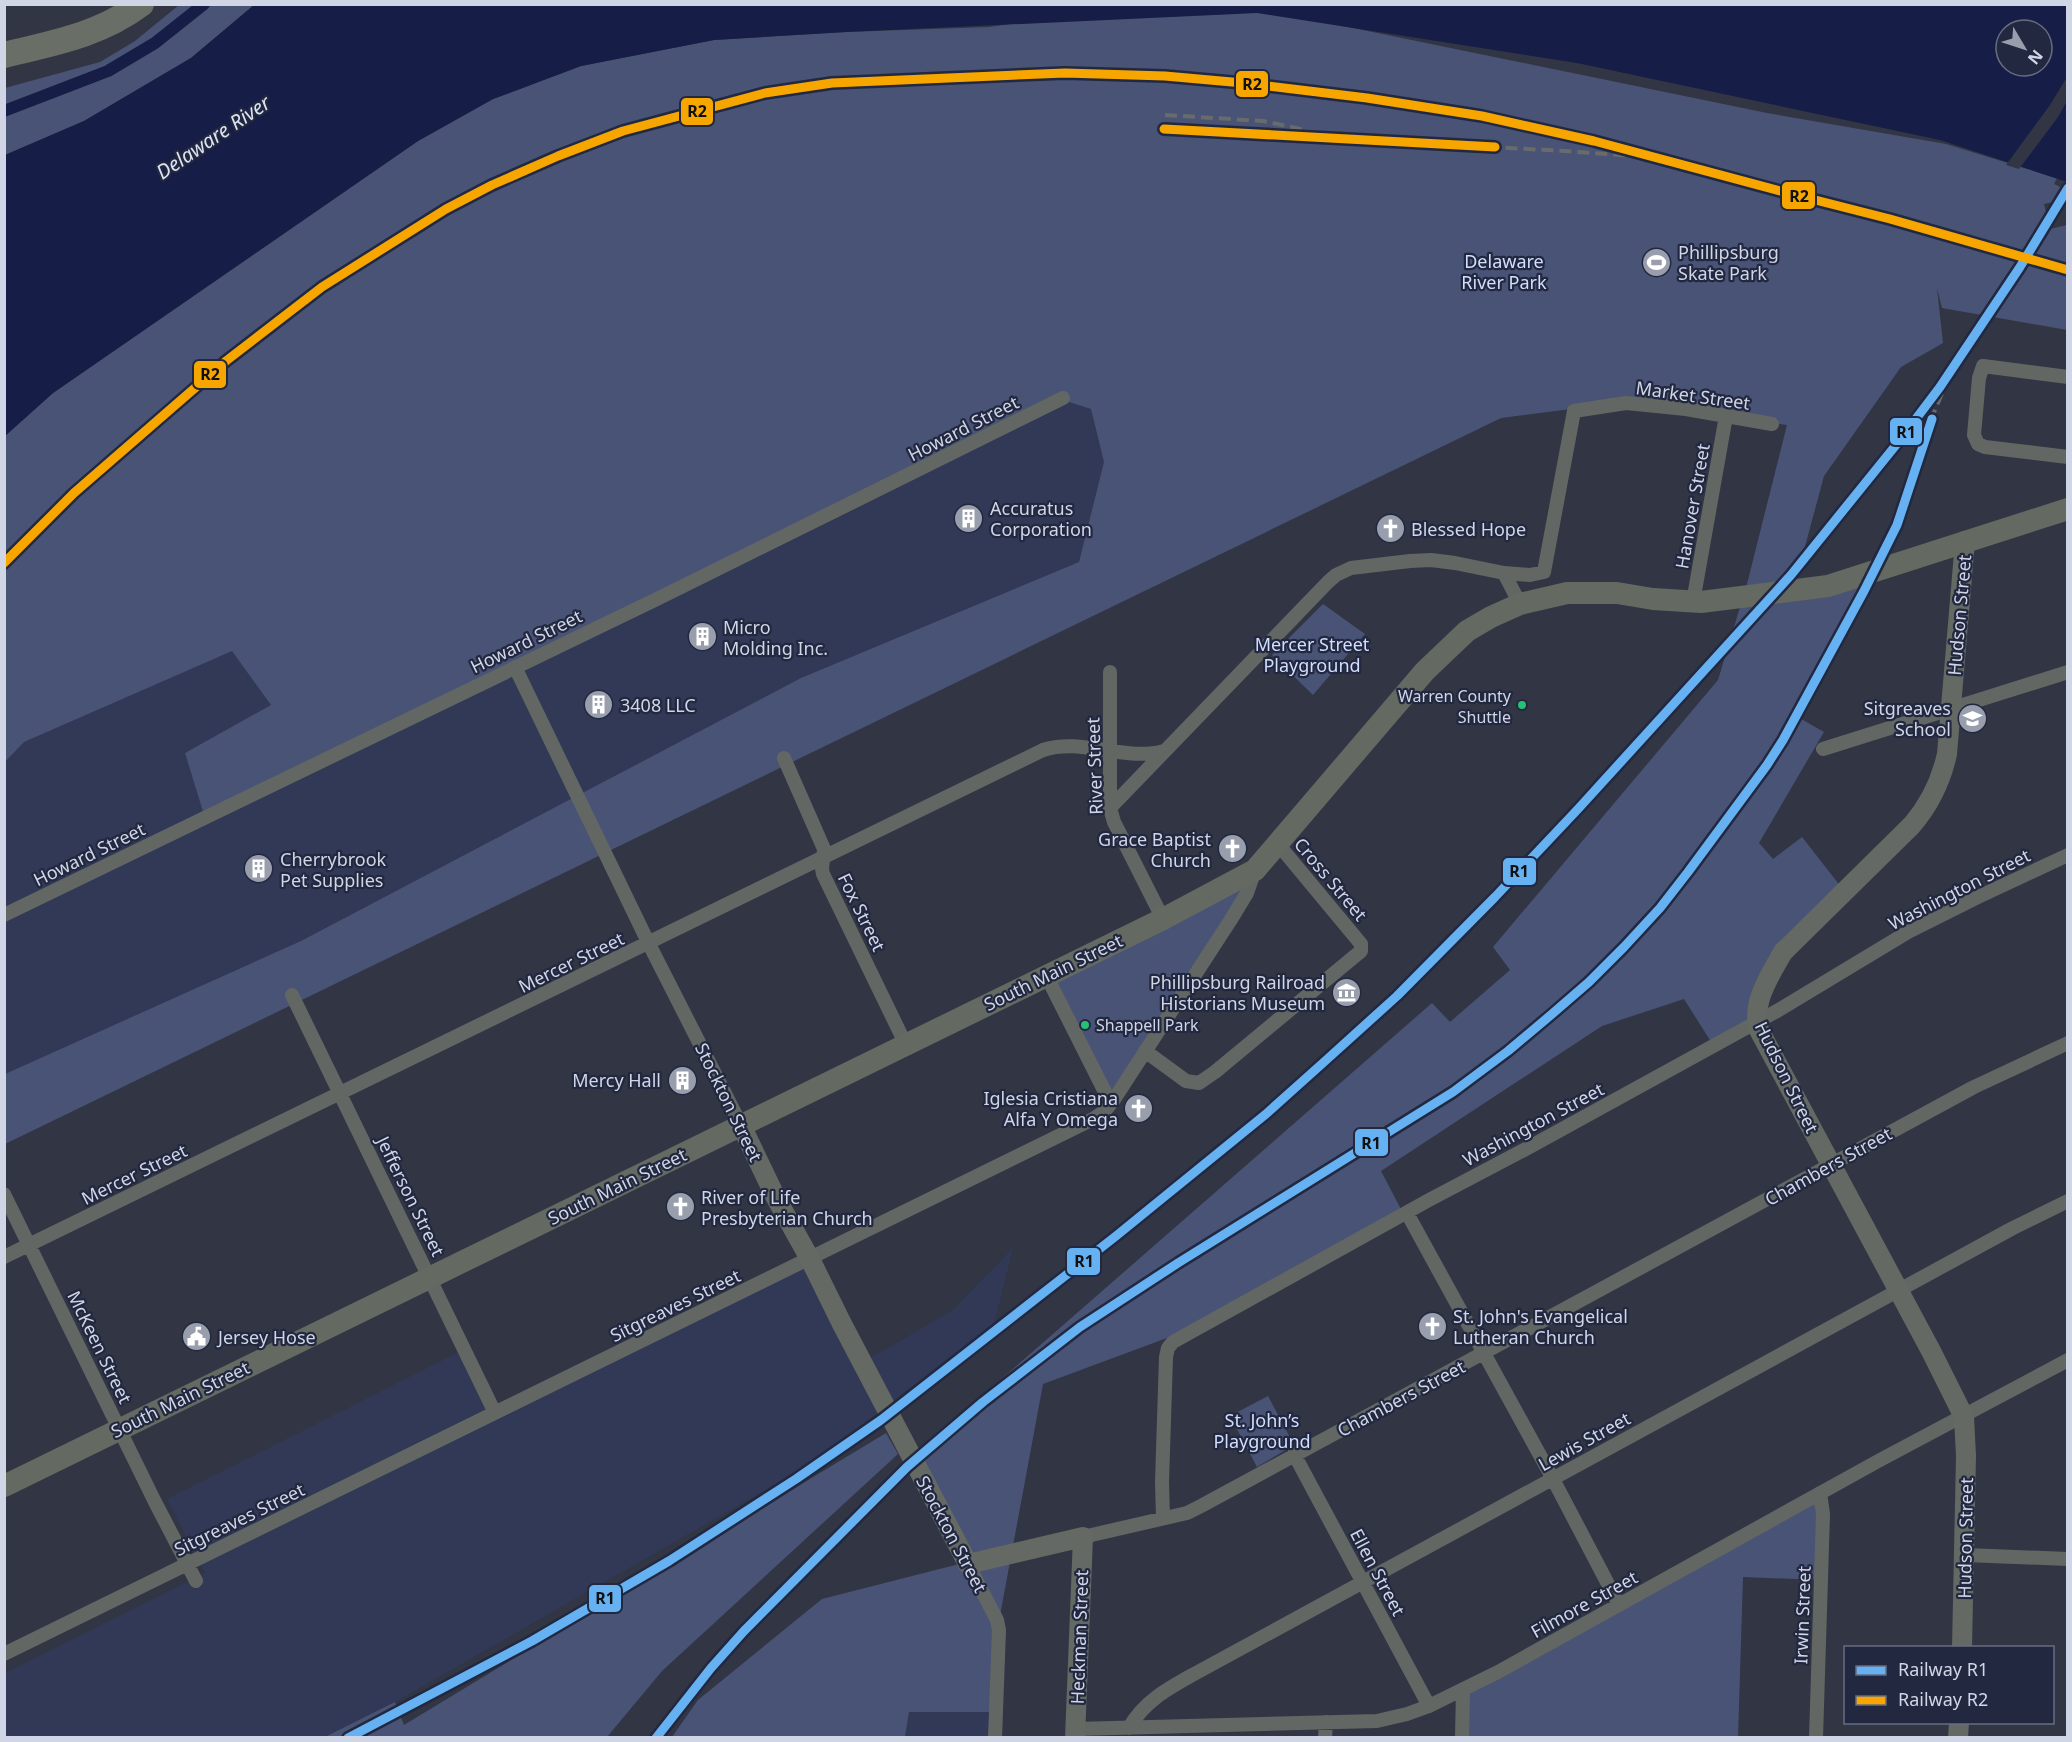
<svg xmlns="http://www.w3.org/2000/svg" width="2072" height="1742" viewBox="0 0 2072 1742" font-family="'Noto Sans',sans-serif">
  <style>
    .built { fill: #313956 }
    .green { fill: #495376 }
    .water { fill: #161d46; fill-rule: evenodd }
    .pier { fill: #323644 }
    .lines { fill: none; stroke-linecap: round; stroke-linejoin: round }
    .canal { stroke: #161d46; stroke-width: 12 }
    .street { stroke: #636764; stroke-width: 14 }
    .secondary { stroke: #646963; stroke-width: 20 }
    .primary { stroke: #646961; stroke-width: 22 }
    .highway { stroke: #696e66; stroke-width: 26 }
    .rail { stroke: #686b6b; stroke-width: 4; stroke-dasharray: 12 6; stroke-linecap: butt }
    .rail-1-casing { stroke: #212840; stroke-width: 14 }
    .rail-2-casing { stroke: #212840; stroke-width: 14 }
    .rail-1 { stroke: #66b1f2; stroke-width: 9 }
    .rail-2 { stroke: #f7a600; stroke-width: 9 }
    .bus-dot { fill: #26c172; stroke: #212840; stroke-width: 2 }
    .labels { text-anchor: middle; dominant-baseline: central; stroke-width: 4.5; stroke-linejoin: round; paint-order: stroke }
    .bus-label { font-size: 16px; fill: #d1d6e6; stroke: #212840; text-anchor: end }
    .poi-label { font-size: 18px; fill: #d1d6e6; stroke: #212840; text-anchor: start }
    .park-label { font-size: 18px; fill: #d3defd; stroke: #212840 }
    .street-label { font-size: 18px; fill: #d1d6e6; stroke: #212840 }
    .water-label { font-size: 20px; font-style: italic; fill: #dde3f2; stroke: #212840 }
    .line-badge { stroke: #212840; stroke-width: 2 }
    .pale-badge-label { font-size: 16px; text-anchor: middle; font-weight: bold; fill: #111 }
  </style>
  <rect width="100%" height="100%" fill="#323644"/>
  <path class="built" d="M 1053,397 L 1091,409 L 1104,462 L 1079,562 L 801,678 L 301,941 L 5,1074 L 5,762 L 24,742 L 232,650 L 271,705 L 185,753 Z
    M 1013,1248 L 994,1324 L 809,1465 L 395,1702 L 325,1737 L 5,1738 L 5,1673 L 205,1573 L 167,1499 L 463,1350 L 493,1411 L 807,1254 L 862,1363 L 953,1310 Z
    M 909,1712 L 990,1712 L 989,1737 L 905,1738 Z"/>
  <path class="green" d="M 1151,4 L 1241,5 L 1767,113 L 1946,144 L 2057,178 L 2054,184 L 2067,190 L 2067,199 L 2044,204 L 2050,229 L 2067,225 L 2067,330 L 1942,308 L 1937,288 L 1943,343 L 1901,367 L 1824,476 L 1793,591 L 1871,575 L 1796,716 L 1824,732 L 1759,843 L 1773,859 L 1802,837 L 1845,892 L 1785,951 L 1759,1023 L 1715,1048 L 1684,999 L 1602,1026 L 1381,1171 L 1403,1213 L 1183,1332 L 1043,1384 L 999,1621 L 990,1712 L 909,1712 L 905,1737 L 672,1737 L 698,1700 L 822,1599 L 967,1562 L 911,1458 L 1432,1003 L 1450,1022 L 1510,970 L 1493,947 L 1718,680 L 1747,584 L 1787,425 L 1618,403 L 1501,418 L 5,1144 L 5,1074 L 301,941 L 801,678 L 1079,562 L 1104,462 L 1091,409 L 1053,397 L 205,818 L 185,753 L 271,705 L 232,651 L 24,742 L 5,762 L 5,436 L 53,393 L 418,141 L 493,99 L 581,66 L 714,40 L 846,32 L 989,27 Z
    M 179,5 L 254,5 L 191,58 L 84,121 L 5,155 L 5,88 L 100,62 L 135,41 Z
    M 1323,604 L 1365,634 L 1313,695 L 1272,655 Z
    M 1255,870 L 1113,1101 L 1046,975 Z
    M 1268,1396 L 1294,1445 L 1257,1467 L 1230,1416 Z
    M 886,1433 L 898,1454 L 662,1671 L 607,1737 L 325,1737 L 395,1702 L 404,1725 Z
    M 1823,1494 L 1820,1580 L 1743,1577 L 1738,1737 L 1460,1738 L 1461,1694 Z"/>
  <path class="water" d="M 254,5 L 2067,5 L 2067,182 L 1940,140 L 1577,63 L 1257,13 L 846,32 L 714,40 L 581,66 L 493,99 L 418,141 L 53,393 L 5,436 L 5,155 L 84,121 L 191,58 ZM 2006,30 L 2042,30 L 2042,66 L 2006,66 Z"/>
  <path class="pier" d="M 2067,77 L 2067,101 L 2058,117 L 2019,169 L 2006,165 L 2050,105 Z"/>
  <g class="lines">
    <path class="canal" d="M 4,111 L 108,71 L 155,43 L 204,4"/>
    <path class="street" d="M 2068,377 L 1983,366 L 1979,378 L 1974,435 L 1978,444 L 1985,447 L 2068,457
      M 1504,573 L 1520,604
      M 1693,602 L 1726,416
      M 515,667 L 649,944 L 741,1125
      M 1110,672 L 1110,808 L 1114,822 L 1163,919
      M 1823,749 L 2068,672
      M 784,758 L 824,849 L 822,869 L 823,874 L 906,1045
      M 1110,808 L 1328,582 L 1336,575 L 1351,568 L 1410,561 L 1431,560 L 1455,563 L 1504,573 L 1530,575 L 1544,572 L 1574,411 L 1626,403 L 1686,409 L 1772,424
      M 4,915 L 659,598 L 1063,398
      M 1046,975 L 1106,1094 L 1113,1101
      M 292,995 L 495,1413
      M 1145,1051 L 1186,1081 L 1199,1083 L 1215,1072 L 1361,951 L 1361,944 L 1278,844
      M 4,1194 L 154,1500 L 196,1581
      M 1407,1213 L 1553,1479 L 1619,1605
      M 4,1257 L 1043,750 C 1082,737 1125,762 1164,751
      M 1294,1454 L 1429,1706
      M 1163,1518 L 1162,1482 L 1166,1357 L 1168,1348 L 1173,1342 L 1429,1200 L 1524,1150 L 1777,1011 L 1908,932 L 1978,897 L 2068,855
      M 1083,1537 L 1187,1513 L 1201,1506 L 1974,1087 L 2068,1043
      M 1965,1555 L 2068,1559
      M 968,1564 L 997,1620 L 999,1630 L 995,1738
      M 4,1654 L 1093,1119 L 1105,1111 L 1113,1101 L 1230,921 L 1247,893 L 1255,870
      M 1129,1728 C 1144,1701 1169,1688 1196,1673 L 2013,1228 L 2068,1201
      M 1076,1729 L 1377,1721 L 1407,1714 L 1429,1706 L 1498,1672 L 1880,1460 L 2068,1360
      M 1325,1738 L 1326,1722
      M 1462,1738 L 1463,1689
      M 1816,1738 L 1823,1514 L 1820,1493"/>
    <path class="secondary" d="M 741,1125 L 776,1198 L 810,1259 L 842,1324 L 968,1564 L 1083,1537 L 1075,1738
      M 1962,1648 L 1966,1456 L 1964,1417 L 1931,1351 L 1759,1030 C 1751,1003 1770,975 1783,952 L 1912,825 C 1930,804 1941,781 1947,754 L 1965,541
      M 1958,1738 L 1959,1722"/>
    <path class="primary" d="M 4,1486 L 1163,919 L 1255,870 L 1425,671 L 1467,631 L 1491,617 L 1520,604 L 1567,593 L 1617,593 L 1653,599 L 1701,602 L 1828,586 L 2068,509"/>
    <path class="highway" d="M 4,55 C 53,43 100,35 141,4"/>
    <path class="rail" d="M 1165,115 L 1263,121 L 1305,130
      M 1164,129 L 1565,151 L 1660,158
      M 348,1738 L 532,1641 L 669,1561 L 796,1479 L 881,1420 L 1116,1236 L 1266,1114 L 1324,1062 L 1397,996 L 1495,897 L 1578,809 L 1791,575 L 1900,440 L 1940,387 L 2020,267 L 2068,188
      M 656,1738 L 711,1668 L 744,1631 L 907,1467 L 983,1402 L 1080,1327 L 1178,1263 L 1453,1092 L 1508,1051 L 1552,1014 L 1589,982 L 1624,947 L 1660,908 L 1688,872 L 1767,765 L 1783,740 L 1864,591 L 1897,525 L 1925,434 L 1943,391"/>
    <defs>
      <path id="rail-1" d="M 348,1738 L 532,1641 L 669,1561 L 796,1479 L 881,1420 L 1116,1236 L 1266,1114 L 1324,1062 L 1397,996 L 1495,897 L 1578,809 L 1791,575 L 1900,440 L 1940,387 L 2020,267 L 2068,188
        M 656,1738 L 711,1668 L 744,1631 L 907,1467 L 983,1402 L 1080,1327 L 1178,1263 L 1453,1092 L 1508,1051 L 1552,1014 L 1589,982 L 1624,947 L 1660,908 L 1688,872 L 1767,765 L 1783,740 L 1864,591 L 1897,525 L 1932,419"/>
      <path id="rail-2" d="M 1164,129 L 1495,147
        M 4,563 L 74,493 L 226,361 L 322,287 L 446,209 L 492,185 L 558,156 L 623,131 L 765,93 L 832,83 L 1065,73 L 1165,76 L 1243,83 L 1367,98 L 1482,116 L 1594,141 L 1780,191 L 1890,219 L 2068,270"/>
    </defs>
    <use href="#rail-1" class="rail-1-casing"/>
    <use href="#rail-2" class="rail-2-casing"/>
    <use href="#rail-1" class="rail-1"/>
    <use href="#rail-2" class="rail-2"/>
  </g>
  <defs>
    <symbol id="stadium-disc" viewBox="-11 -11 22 22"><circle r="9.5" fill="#999ead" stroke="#212840"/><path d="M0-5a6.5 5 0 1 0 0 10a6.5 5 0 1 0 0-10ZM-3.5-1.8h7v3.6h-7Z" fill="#fff"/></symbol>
    <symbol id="building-disc" viewBox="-11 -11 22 22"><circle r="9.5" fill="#999ead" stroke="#212840"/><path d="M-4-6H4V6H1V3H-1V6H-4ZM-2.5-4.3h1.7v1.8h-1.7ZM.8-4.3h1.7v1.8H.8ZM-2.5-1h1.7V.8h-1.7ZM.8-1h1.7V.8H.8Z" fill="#fff"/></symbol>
    <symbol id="church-disc" viewBox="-11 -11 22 22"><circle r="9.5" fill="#999ead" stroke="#212840"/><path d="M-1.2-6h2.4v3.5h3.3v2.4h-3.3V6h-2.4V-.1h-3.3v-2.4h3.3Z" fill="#fff"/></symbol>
    <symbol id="school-disc" viewBox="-11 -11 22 22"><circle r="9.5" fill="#999ead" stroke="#212840"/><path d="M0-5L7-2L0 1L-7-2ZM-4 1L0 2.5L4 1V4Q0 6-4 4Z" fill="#fff"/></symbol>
    <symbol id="museum-disc" viewBox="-11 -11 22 22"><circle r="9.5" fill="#999ead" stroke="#212840"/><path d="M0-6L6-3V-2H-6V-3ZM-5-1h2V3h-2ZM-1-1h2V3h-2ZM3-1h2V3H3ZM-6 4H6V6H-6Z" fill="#fff"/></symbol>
    <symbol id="civic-disc" viewBox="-11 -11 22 22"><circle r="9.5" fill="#999ead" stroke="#212840"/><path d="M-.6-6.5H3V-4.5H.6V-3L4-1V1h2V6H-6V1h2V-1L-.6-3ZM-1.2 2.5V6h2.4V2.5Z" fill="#fff"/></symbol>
  </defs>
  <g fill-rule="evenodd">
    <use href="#stadium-disc" x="1640" y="246" width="33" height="33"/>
    <use href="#building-disc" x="952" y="502" width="33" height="33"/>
    <use href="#church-disc" x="1374" y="512" width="33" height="33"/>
    <use href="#building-disc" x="686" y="620" width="33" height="33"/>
    <use href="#building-disc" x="582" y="688" width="33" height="33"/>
    <use href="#school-disc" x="1956" y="702" width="33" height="33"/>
    <use href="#church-disc" x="1216" y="832" width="33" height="33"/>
    <use href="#building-disc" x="242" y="852" width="33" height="33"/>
    <use href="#museum-disc" x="1330" y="976" width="33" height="33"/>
    <use href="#building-disc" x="666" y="1064" width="33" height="33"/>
    <use href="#church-disc" x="1122" y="1092" width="33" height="33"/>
    <use href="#church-disc" x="664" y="1190" width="33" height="33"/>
    <use href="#church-disc" x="1416" y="1310" width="33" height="33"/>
    <use href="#civic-disc" x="180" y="1320" width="33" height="33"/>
  </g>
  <g class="bus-dot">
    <circle cx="1522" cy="705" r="5"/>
    <circle cx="1085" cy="1025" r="5"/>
  </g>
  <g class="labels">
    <g class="bus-label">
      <text x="1511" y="696">Warren County<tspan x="1511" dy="21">Shuttle</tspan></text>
      <text x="1096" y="1025" text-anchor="start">Shappell Park</text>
    </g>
    <g class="poi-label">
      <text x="1678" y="252">Phillipsburg<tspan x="1678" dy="21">Skate Park</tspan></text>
      <text x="990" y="508">Accuratus<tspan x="990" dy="21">Corporation</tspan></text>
      <text x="1411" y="529">Blessed Hope</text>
      <text x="723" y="627">Micro<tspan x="723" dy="21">Molding Inc.</tspan></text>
      <text x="620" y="705">3408 LLC</text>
      <text x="1951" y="708" text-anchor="end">Sitgreaves<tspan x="1951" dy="21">School</tspan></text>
      <text x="1211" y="839" text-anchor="end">Grace Baptist<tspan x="1211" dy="21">Church</tspan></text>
      <text x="280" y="859">Cherrybrook<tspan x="280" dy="21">Pet Supplies</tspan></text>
      <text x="1325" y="982" text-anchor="end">Phillipsburg Railroad<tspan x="1325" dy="21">Historians Museum</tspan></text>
      <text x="661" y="1080" text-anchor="end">Mercy Hall</text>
      <text x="1118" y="1098" text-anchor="end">Iglesia Cristiana<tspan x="1118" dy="21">Alfa Y Omega</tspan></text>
      <text x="701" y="1197">River of Life<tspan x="701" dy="21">Presbyterian Church</tspan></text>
      <text x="1453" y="1316">St. John's Evangelical<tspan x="1453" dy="21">Lutheran Church</tspan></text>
      <text x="218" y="1337">Jersey Hose</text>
    </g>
    <g class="park-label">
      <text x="1504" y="261">Delaware<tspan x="1504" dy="21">River Park</tspan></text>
      <text x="1312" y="644">Mercer Street<tspan x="1312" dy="21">Playground</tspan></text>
      <text x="1262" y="1420">St. John’s<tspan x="1262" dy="21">Playground</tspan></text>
    </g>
    <g class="street-label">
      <text transform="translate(1693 395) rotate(8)">Market Street</text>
      <text transform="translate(963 428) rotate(-27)">Howard Street</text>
      <text transform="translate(1692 506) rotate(-80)">Hanover Street</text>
      <text transform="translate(1959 615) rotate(-85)">Hudson Street</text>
      <text transform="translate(526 641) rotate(-26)">Howard Street</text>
      <text transform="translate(1094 766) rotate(-92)">River Street</text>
      <text transform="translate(89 854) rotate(-26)">Howard Street</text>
      <text transform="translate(1331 879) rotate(50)">Cross Street</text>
      <text transform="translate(1959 889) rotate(-27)">Washington Street</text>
      <text transform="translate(862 912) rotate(64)">Fox Street</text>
      <text transform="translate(571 962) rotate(-26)">Mercer Street</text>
      <text transform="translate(1053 972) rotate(-26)">South Main Street</text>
      <text transform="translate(1787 1077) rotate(64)">Hudson Street</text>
      <text transform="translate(729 1102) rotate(64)">Stockton Street</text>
      <text transform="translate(1533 1124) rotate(-28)">Washington Street</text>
      <text transform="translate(1828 1166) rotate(-29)">Chambers Street</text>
      <text transform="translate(134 1174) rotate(-26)">Mercer Street</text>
      <text transform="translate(617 1186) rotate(-26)">South Main Street</text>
      <text transform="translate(411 1196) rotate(64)">Jefferson Street</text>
      <text transform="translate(675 1305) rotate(-26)">Sitgreaves Street</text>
      <text transform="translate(100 1347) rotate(64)">McKeen Street</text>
      <text transform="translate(1401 1398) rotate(-28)">Chambers Street</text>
      <text transform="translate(180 1399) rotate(-26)">South Main Street</text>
      <text transform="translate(1584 1441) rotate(-29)">Lewis Street</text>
      <text transform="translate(239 1519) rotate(-26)">Sitgreaves Street</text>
      <text transform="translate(952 1534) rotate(62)">Stockton Street</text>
      <text transform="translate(1965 1538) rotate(-89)">Hudson Street</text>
      <text transform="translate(1378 1572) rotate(62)">Ellen Street</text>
      <text transform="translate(1584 1604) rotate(-29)">Filmore Street</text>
      <text transform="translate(1802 1615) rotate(-88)">Irwin Street</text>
      <text transform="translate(1079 1637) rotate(-88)">Heckman Street</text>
    </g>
    <g class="water-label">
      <text transform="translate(213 137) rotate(-34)">Delaware River</text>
    </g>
  </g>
  <g class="line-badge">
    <rect x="1235" y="70" width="34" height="28" rx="6" fill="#f7a600"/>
    <rect x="680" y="97" width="34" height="29" rx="6" fill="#f7a600"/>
    <rect x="1781" y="181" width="35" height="29" rx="6" fill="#f7a600"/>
    <rect x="193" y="360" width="34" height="29" rx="6" fill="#f7a600"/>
    <rect x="1889" y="417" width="34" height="29" rx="6" fill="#66b1f2"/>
    <rect x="1502" y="857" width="35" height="29" rx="6" fill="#66b1f2"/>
    <rect x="1354" y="1128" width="35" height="29" rx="6" fill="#66b1f2"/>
    <rect x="1066" y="1247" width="35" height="29" rx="6" fill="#66b1f2"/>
    <rect x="588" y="1584" width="34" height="29" rx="6" fill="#66b1f2"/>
  </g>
  <g class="pale-badge-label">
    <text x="1252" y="90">R2</text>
    <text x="697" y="117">R2</text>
    <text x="1799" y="202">R2</text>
    <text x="210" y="380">R2</text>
    <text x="1906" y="438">R1</text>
    <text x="1519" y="877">R1</text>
    <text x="1371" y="1149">R1</text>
    <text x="1084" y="1267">R1</text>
    <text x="605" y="1604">R1</text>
  </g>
  <rect width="2072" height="1742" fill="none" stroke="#d1d6e6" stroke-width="12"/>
  <rect x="1844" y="1646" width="210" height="78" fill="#212840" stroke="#676e82" stroke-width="1.5"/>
  <rect x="1856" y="1666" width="30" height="9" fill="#66b1f2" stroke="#676e82" stroke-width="1.5"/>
  <text x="1898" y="1676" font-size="18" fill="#d1d6e6">Railway R1</text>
  <rect x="1856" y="1696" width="30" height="9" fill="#f7a600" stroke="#676e82" stroke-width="1.5"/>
  <text x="1898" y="1706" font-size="18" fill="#d1d6e6">Railway R2</text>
  <g transform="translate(2024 48) rotate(129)"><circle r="28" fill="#212840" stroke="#676e82" stroke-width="1.5"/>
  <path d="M0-4.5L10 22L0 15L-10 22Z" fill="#999ead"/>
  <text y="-9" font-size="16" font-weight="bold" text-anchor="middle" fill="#d1d6e6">N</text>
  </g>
</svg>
